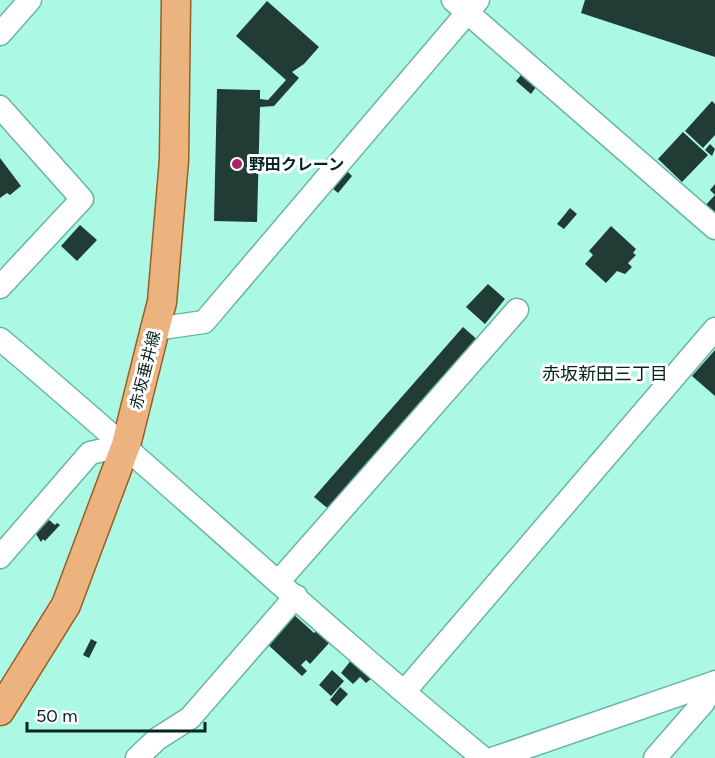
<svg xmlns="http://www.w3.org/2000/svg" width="715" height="758" viewBox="0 0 715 758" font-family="Figtree,'Noto Sans JP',sans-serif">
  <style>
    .building { fill: #213b35 }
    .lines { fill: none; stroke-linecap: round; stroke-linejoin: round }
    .minor-casing { stroke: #69b4a2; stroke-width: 25 }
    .major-casing { stroke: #946026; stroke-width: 31 }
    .minor { stroke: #fff; stroke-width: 22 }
    .major { stroke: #edb37f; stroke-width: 28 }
    .poi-dot { fill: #ad2366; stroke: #fff; stroke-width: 2 }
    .labels { text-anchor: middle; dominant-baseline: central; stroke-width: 6; stroke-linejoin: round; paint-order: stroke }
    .poi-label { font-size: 16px; font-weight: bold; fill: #04251f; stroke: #fff; text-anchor: start }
    .street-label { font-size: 16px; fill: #04251f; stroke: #fff }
    .neighbourhood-label { font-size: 18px; fill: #04251f; stroke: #fff }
  </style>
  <rect width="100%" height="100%" fill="#abf8e4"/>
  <path class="building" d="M 585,0 L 715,0 L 715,57 L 581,13 Z
    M 267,1 L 319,47 L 304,64 L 292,72 L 299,78 L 274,106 L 260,107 L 257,222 L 214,221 L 217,89 L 260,90 L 260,99 L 268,100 L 286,80 L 236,36 Z
    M 521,75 L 536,87 L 531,94 L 516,81 Z
    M 712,101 L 715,104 L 715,135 L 703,148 L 685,131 Z
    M 683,132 L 708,155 L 682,182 L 658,159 Z
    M 710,144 L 715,149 L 712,156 L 705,150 Z
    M 0,158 L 21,186 L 10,195 L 7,193 L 0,198 Z
    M 346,170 L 352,176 L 338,193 L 331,187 Z
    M 715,184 L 715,217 L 704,207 L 715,195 L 710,190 Z
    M 570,208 L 577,214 L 564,229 L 557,224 Z
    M 80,225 L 97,240 L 77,261 L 61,246 Z
    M 611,226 L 636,249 L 633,253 L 636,255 L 628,263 L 632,267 L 625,274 L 617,271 L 606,283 L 585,264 L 593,255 L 589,251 Z
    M 488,284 L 505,299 L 485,324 L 466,307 Z
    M 463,327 L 480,342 L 331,511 L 314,497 Z
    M 715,350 L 715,396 L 692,376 Z
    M 49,520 L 55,525 L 57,523 L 60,525 L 45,541 L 43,539 L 41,542 L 36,534 Z
    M 292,613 L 314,633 L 317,630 L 330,642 L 310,664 L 306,660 L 301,665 L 307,671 L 302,676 L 265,642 Z
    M 91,639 L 97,642 L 89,658 L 83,655 Z
    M 352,659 L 372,678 L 366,683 L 360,677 L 353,684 L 341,673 Z
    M 332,670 L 344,681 L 331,696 L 319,685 Z
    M 340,687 L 348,694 L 337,706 L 330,700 Z"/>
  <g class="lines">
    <defs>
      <path id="minor" d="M 453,0 L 715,228
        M 0,34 L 30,0
        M 0,107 L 82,199 L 0,287
        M 155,329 L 204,322 L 478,0
        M 0,339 C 163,476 318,623 483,758
        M 0,557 L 90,453 L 126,445
        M 279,581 L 517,310
        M 404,692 L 715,329
        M 137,758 L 157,739 L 190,718 L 296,596
        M 495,758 L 713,683
        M 655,758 L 703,703 L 715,682"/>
      <path id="major" d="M 0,711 L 66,605 L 126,445 L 155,329 L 162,302 L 174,160 L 176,0"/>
    </defs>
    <use href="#minor" class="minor-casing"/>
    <use href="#major" class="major-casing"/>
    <use href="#minor" class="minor"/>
    <use href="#major" class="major"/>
  </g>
  <circle class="poi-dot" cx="237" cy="164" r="6"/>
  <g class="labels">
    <g class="poi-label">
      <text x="249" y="164">野田クレーン</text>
    </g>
    <g class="street-label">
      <text transform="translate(145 370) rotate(-76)">赤坂垂井線</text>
    </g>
    <g class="neighbourhood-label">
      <text x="605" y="374">赤坂新田三丁目</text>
    </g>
  </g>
  <path d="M27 722v9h178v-9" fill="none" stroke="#04251f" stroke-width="3"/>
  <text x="36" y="722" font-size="18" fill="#04251f" stroke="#ffffff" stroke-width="4.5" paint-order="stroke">50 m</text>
</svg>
